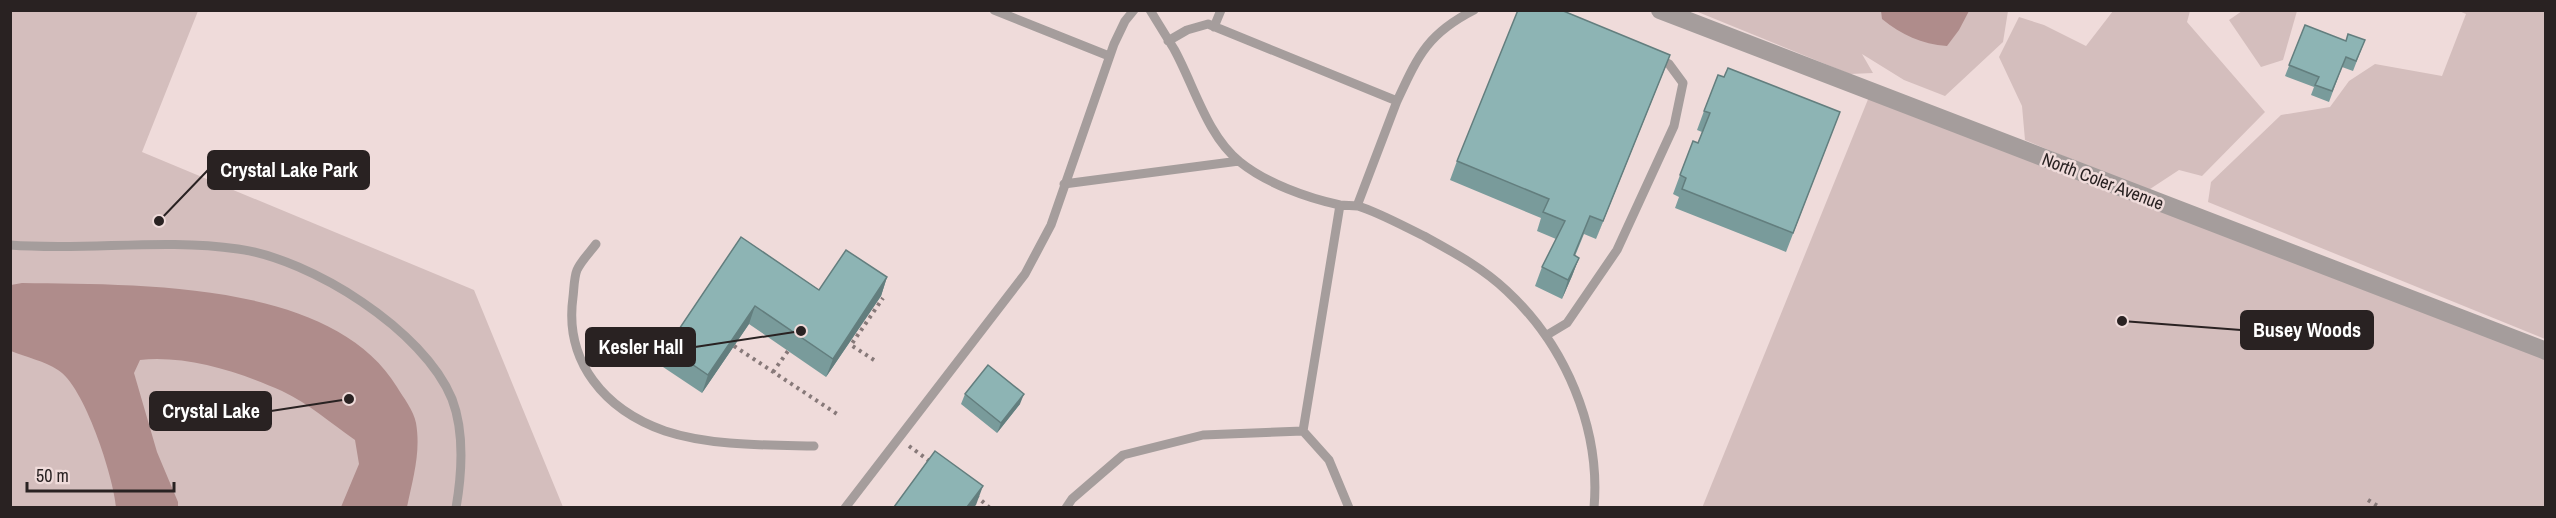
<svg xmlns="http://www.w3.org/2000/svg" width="2556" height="518" viewBox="0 0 2556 518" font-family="'Archivo Narrow',sans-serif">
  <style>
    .green { fill: #d4bebd }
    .water { fill: #af8c8b }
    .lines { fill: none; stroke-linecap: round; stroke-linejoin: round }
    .path { stroke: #877979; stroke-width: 4; stroke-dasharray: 3 4.5; stroke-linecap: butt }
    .lane { stroke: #a59d9c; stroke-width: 9 }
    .street { stroke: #a59d9c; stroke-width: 18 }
    .wall { fill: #799b9b }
    .shaded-wall { fill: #637e7e }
    .building { fill: #8db4b4; stroke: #637e7e; stroke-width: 1.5 }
    .labels { text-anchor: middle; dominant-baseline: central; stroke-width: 5; stroke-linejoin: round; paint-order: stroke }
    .street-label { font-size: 18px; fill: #292222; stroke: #efdbda }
    .leader { fill: none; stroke: #292222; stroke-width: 2 }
    .callout-dot { fill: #292222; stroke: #efdbda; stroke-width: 2 }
    .callout { fill: #292222; stroke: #292222; stroke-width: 2 }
    .callout-label { font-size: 20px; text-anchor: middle; font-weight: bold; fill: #fff }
  </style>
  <rect width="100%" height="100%" fill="#efdbda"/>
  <path class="green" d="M 1693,10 L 2008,11 L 2003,42 L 1945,96 L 1904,80 L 1862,54 L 1873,73 L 1850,74 Z
    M 10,11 L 198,11 L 142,152 L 474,290 L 563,507 L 11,507 Z
    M 2113,11 L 2190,11 L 2187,22 L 2265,112 L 2202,176 L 2179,170 L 2147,191 L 2025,140 L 2022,106 L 1999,57 L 2019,17 L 2044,25 L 2086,46 Z
    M 2242,11 L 2297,11 L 2283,60 L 2261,67 L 2229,20 Z
    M 2459,11 L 2545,11 L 2545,339 L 2208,202 L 2211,182 L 2281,115 L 2330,107 L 2349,81 L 2375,64 L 2442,76 L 2466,14 Z
    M 1871,92 L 2545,351 L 2545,507 L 1702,508 Z"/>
  <path class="water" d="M 1881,11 L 1881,10 L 1969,11 L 1959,30 L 1947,46 C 1921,44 1902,35 1882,19 Z
    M 22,283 C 133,285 332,279 397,387 C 403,397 414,411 416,423 C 421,452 413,478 407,507 L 341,507 L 359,464 L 355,440 C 332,424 308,403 282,391 C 240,372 186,355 140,360 L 134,373 L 157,452 L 178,502 L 178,507 L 116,507 C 114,478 84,385 58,370 C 44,361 26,357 11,351 L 11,285 Z"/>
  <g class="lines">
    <path class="path" d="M 734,346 L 837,414
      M 874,360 L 851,345 L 883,298
      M 773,372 L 788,351
      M 909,446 L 932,463
      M 976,496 L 990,508
      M 2368,500 L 2381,508"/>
    <path class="lane" d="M 994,10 L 1109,56
      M 1150,10 C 1158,23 1166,36 1174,49 C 1194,85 1207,136 1240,162 C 1266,183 1307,198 1340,205 C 1346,206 1352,205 1358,206 C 1380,213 1403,226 1424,236 C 1453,252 1483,268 1507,291 C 1565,345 1601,428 1594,508
      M 1214,27 L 1221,10
      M 1168,41 L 1187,30 L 1208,24 L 1397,101 L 1357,206
      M 1397,101 C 1418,56 1427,34 1474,10
      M 1064,184 L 1239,161
      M 596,244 C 590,252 581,261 577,270 C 574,277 574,289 573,297 C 564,362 605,410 665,431 C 710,446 767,445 814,446
      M 10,245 C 87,251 162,238 238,249 C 311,259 424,330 452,399 C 465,433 462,473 456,508
      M 1547,335 L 1567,323 L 1617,250 L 1674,126 L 1683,83 L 1669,64 L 1658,58
      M 1303,431 L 1340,205
      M 845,508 L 1025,274 L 1051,225 L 1114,44 L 1125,21 L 1134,10
      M 1066,508 L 1072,499 L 1123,455 L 1203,435 L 1303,431 L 1329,460 L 1349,508"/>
    <path class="street" d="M 1660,10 L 2546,351"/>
  </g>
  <path class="wall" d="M 2305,25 L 2346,41 L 2365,40 L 2353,71 L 2342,67 L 2329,102 L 2311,95 L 2314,87 L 2285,76 Z
    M 1670,55 L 1596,239 L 1584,234 L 1575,256 L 1579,258 L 1572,276 L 1562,299 L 1535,286 L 1542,267 L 1556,239 L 1537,231 L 1541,218 L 1450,180 L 1457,161 Z
    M 1704,111 L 1840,112 L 1786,252 L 1675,208 L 1679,197 L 1673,194 L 1680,175 L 1698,143 L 1702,132 L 1697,130 Z
    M 741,237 L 819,290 L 887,277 L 881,296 L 826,377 L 749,324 L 702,393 L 660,365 L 667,347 Z
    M 965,394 L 1020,404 L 997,433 L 961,404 Z"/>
  <path class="shaded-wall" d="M 1670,55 L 1663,73 L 1596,239 L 1603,221 Z
    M 1579,258 L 1572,276 L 1562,299 L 1568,280 Z
    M 887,277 L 881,296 L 826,377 L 833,359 Z
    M 755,306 L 749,324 L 702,393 L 708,375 Z
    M 1024,394 L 1020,404 L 997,433 L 1001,423 Z
    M 983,486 L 976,505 L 974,507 L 967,507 Z"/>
  <path class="building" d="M 1518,10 L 1561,10 L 1670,55 L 1603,221 L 1590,216 L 1574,255 L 1579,258 L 1568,280 L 1542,267 L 1565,221 L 1543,212 L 1549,199 L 1457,161 Z
    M 2305,25 L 2346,41 L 2348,34 L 2365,40 L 2356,61 L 2346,57 L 2332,91 L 2315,85 L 2319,77 L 2289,65 Z
    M 1728,68 L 1840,112 L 1793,233 L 1682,189 L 1686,178 L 1680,175 L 1693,141 L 1698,143 L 1710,113 L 1704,111 L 1718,75 L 1724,77 Z
    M 741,237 L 819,290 L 846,250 L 887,277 L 833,359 L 755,306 L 708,375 L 667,347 Z
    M 988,365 L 1024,394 L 1001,423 L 965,394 Z
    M 935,451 L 983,486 L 967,507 L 894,507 Z"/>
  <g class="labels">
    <g class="street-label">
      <text transform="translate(2103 181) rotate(21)">North Coler Avenue</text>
    </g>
  </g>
  <path class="leader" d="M159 221L208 170M2122 321L2241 330M801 331L695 347M349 399L271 411"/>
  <g class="callout-dot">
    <circle cx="159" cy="221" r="6"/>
    <circle cx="2122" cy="321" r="6"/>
    <circle cx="801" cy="331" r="6"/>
    <circle cx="349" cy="399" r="6"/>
  </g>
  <g class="callout">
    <rect x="208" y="151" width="161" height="38" rx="6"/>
    <rect x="2241" y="311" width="132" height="38" rx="6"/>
    <rect x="586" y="328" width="109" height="38" rx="6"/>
    <rect x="150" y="392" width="121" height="38" rx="6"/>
  </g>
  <g class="callout-label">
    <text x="289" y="177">Crystal Lake Park</text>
    <text x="2307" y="337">Busey Woods</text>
    <text x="641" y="354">Kesler Hall</text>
    <text x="211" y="418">Crystal Lake</text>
  </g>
  <rect width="2556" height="518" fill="none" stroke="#292222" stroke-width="24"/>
  <path d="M27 482v9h147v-9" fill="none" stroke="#292222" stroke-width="3"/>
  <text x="36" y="482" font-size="18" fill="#292222" stroke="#efdbda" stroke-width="4.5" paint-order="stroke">50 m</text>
</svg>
